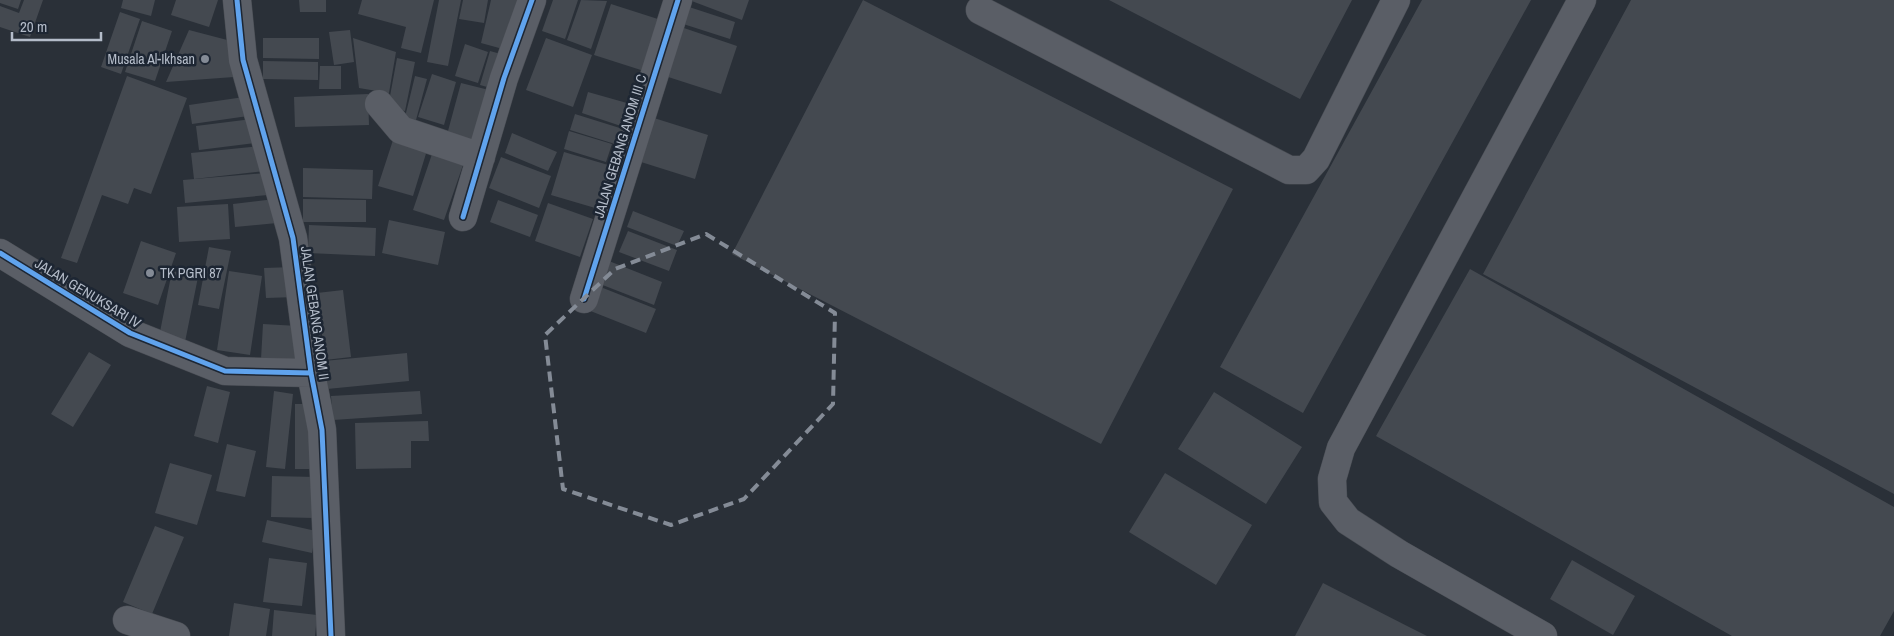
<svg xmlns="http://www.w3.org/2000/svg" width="1894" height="636" viewBox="0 0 1894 636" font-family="'Archivo Narrow',sans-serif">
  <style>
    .building { fill: #444950 }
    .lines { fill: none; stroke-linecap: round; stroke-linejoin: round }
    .minor-casing { stroke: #484c53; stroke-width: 29 }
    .minor { stroke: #5a5e66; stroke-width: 28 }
    .cycleway-casing { stroke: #1d2633; stroke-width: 8 }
    .cycleway { stroke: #60a3ed; stroke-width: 5 }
    .marked { fill: none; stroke: #848b96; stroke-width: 4; stroke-dasharray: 10 6; stroke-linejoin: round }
    .poi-dot { fill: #848b96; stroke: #1d2633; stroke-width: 2 }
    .labels { text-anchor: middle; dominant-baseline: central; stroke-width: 5; stroke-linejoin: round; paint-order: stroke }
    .poi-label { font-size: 14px; fill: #b4bcc9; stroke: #1d2633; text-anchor: end }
    .street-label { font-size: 14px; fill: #b4bcc9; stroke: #1d2633 }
  </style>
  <rect width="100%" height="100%" fill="#2a3038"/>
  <path class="building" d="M 0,0 L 21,0 L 18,9 L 0,3 Z
    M 24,0 L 43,0 L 30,37 L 0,27 L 0,6 L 19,13 Z
    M 123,0 L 155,0 L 151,16 L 121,8 Z
    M 176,0 L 218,0 L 209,27 L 171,15 Z
    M 299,0 L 326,0 L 326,12 L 300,12 Z
    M 362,0 L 434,0 L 421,53 L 401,48 L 406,27 L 358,14 Z
    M 439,0 L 461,0 L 448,66 L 427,62 Z
    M 463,0 L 488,0 L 484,23 L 459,19 Z
    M 491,0 L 522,0 L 510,51 L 481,43 Z
    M 553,0 L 578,0 L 565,39 L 542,31 Z
    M 581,0 L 607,1 L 591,49 L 567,40 Z
    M 689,0 L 749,0 L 742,20 Z
    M 863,0 L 1233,189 L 1101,444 L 732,254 Z
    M 1109,0 L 1352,0 L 1300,99 Z
    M 1422,0 L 1531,0 L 1303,413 L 1220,367 Z
    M 1631,0 L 1894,0 L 1894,494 L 1483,274 Z
    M 611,4 L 661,20 L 644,71 L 594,55 Z
    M 683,5 L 735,22 L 730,39 L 677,22 Z
    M 120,12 L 140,19 L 121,74 L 101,67 Z
    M 142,21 L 172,31 L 155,81 L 125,72 Z
    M 678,26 L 737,46 L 721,94 L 662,75 Z
    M 189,30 L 231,41 L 234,77 L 166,82 Z
    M 350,30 L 354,62 L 334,65 L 329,32 Z
    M 263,38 L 319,38 L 319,59 L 263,58 Z
    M 353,38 L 396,52 L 389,93 L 359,88 Z
    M 546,38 L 592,55 L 573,107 L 526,90 Z
    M 465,44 L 488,52 L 478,83 L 455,76 Z
    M 490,51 L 508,56 L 498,90 L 480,85 Z
    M 397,58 L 415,62 L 405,111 L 388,107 Z
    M 263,61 L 318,62 L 318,80 L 263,79 Z
    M 320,66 L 341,66 L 341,89 L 319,89 Z
    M 432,74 L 456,82 L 444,125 L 418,117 Z
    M 127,76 L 187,98 L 151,194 L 134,188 L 128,204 L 102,195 L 77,263 L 61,258 Z
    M 415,76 L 427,79 L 416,120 L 405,117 Z
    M 461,83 L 489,90 L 473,149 L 445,142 Z
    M 588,92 L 634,105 L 627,128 L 582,113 Z
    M 368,94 L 369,125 L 295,127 L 294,97 Z
    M 244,97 L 248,116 L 192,124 L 189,105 Z
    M 575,114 L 623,129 L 618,145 L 570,130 Z
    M 654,118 L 708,135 L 695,179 L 641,162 Z
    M 252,119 L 255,143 L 199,150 L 196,126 Z
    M 569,131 L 612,144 L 606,162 L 564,149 Z
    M 512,133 L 557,152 L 548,171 L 505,153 Z
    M 394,137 L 428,147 L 413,196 L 378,186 Z
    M 261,146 L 264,171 L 194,179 L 191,153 Z
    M 564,152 L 615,167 L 602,210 L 551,195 Z
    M 432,154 L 463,165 L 444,220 L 413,210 Z
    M 501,157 L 551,176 L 539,208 L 489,188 Z
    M 303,168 L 373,170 L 372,199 L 303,197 Z
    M 266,173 L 268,195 L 185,203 L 183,180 Z
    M 275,199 L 277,223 L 235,227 L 233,204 Z
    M 303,199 L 366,200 L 366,222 L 303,222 Z
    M 498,200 L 538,215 L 530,237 L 490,222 Z
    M 548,203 L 593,219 L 580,257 L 535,241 Z
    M 228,204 L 230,239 L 179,242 L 177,207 Z
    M 633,211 L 684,231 L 677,246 L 627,227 Z
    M 389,220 L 445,232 L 438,265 L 382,253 Z
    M 309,225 L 376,228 L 375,256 L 308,253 Z
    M 628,231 L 677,250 L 669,271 L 619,252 Z
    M 141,241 L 176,253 L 158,305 L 123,293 Z
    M 209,247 L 231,251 L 219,309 L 198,305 Z
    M 609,261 L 662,282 L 654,305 L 600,284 Z
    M 294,267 L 296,297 L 266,298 L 264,268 Z
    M 1470,269 L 1894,507 L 1894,611 L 1880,636 L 1732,636 L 1376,436 Z
    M 172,271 L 198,277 L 185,342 L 159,337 Z
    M 229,271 L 262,276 L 250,355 L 217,350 Z
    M 598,286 L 656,309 L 646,333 L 588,310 Z
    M 343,290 L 351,357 L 325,360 L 317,293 Z
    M 263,324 L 298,326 L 296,362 L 261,359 Z
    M 89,352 L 111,365 L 73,427 L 51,414 Z
    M 407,353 L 409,381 L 327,389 L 324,361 Z
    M 207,386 L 230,392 L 218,443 L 194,436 Z
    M 274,391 L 293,394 L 285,469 L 266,467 Z
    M 420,391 L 422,414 L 333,420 L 331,396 Z
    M 1214,392 L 1302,447 L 1266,504 L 1178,449 Z
    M 295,404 L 315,404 L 316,469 L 295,469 Z
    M 428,421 L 429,441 L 411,441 L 411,468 L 356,469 L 355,423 Z
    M 227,444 L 256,451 L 245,497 L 216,491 Z
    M 170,463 L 212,475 L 197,525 L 155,513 Z
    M 1165,473 L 1252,525 L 1216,585 L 1129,532 Z
    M 272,476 L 316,477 L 315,518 L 271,517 Z
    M 267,520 L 316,531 L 312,553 L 262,542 Z
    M 155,526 L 184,537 L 152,614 L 123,602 Z
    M 269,558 L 307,563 L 302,606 L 263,602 Z
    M 1572,560 L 1635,596 L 1613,635 L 1550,599 Z
    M 1323,583 L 1411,628 L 1427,636 L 1295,636 Z
    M 234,603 L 270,609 L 266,636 L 229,636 Z
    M 274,610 L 317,615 L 315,636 L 272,636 Z"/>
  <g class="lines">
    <defs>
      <path id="minor" d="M 237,0 L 243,60 L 293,238 L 311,373 L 322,430 L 331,636
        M 980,10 L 1289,170 L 1306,170 L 1316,159 L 1396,0
        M 379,104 L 401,130 L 481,157
        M 463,217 L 504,78 L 532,0
        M 0,253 L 130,333 L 225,371 L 311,373
        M 584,299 L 678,0
        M 127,620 L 176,636
        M 1543,636 L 1399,554 L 1348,521 L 1333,502 L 1332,479 L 1341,448 L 1355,422 L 1582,0"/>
    </defs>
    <use href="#minor" class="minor-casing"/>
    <use href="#minor" class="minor"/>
    <defs>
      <path id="cycleway" d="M 237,0 L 243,60 L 293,238 L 311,373 L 322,430 L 331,636
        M 463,217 L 504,78 L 532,0
        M 0,253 L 130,333 L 225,371 L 311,373
        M 584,299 L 678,0"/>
    </defs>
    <use href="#cycleway" class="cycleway-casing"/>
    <use href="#cycleway" class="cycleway"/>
  </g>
  <path class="marked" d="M 706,234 L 835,313 L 833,404 L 744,499 L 671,525 L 563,489 L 545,335 L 615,269 Z"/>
  <g class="poi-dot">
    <circle cx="205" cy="59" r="5"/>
    <circle cx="150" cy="273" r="5"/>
  </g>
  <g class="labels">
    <g class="poi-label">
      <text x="195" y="59">Musala Al-Ikhsan</text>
      <text x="160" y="273" text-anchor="start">TK PGRI 87</text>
    </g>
    <g class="street-label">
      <text transform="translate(620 146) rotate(-73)">JALAN GEBANG ANOM III C</text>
      <text transform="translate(88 293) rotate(31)">JALAN GENUKSARI IV</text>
      <text transform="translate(315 313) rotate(82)">JALAN GEBANG ANOM II</text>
    </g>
  </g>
  <path d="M12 32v8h89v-8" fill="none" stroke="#b4bcc9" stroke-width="2.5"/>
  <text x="20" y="32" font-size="15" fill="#b4bcc9" stroke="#1d2633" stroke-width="4" paint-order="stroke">20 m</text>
</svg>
